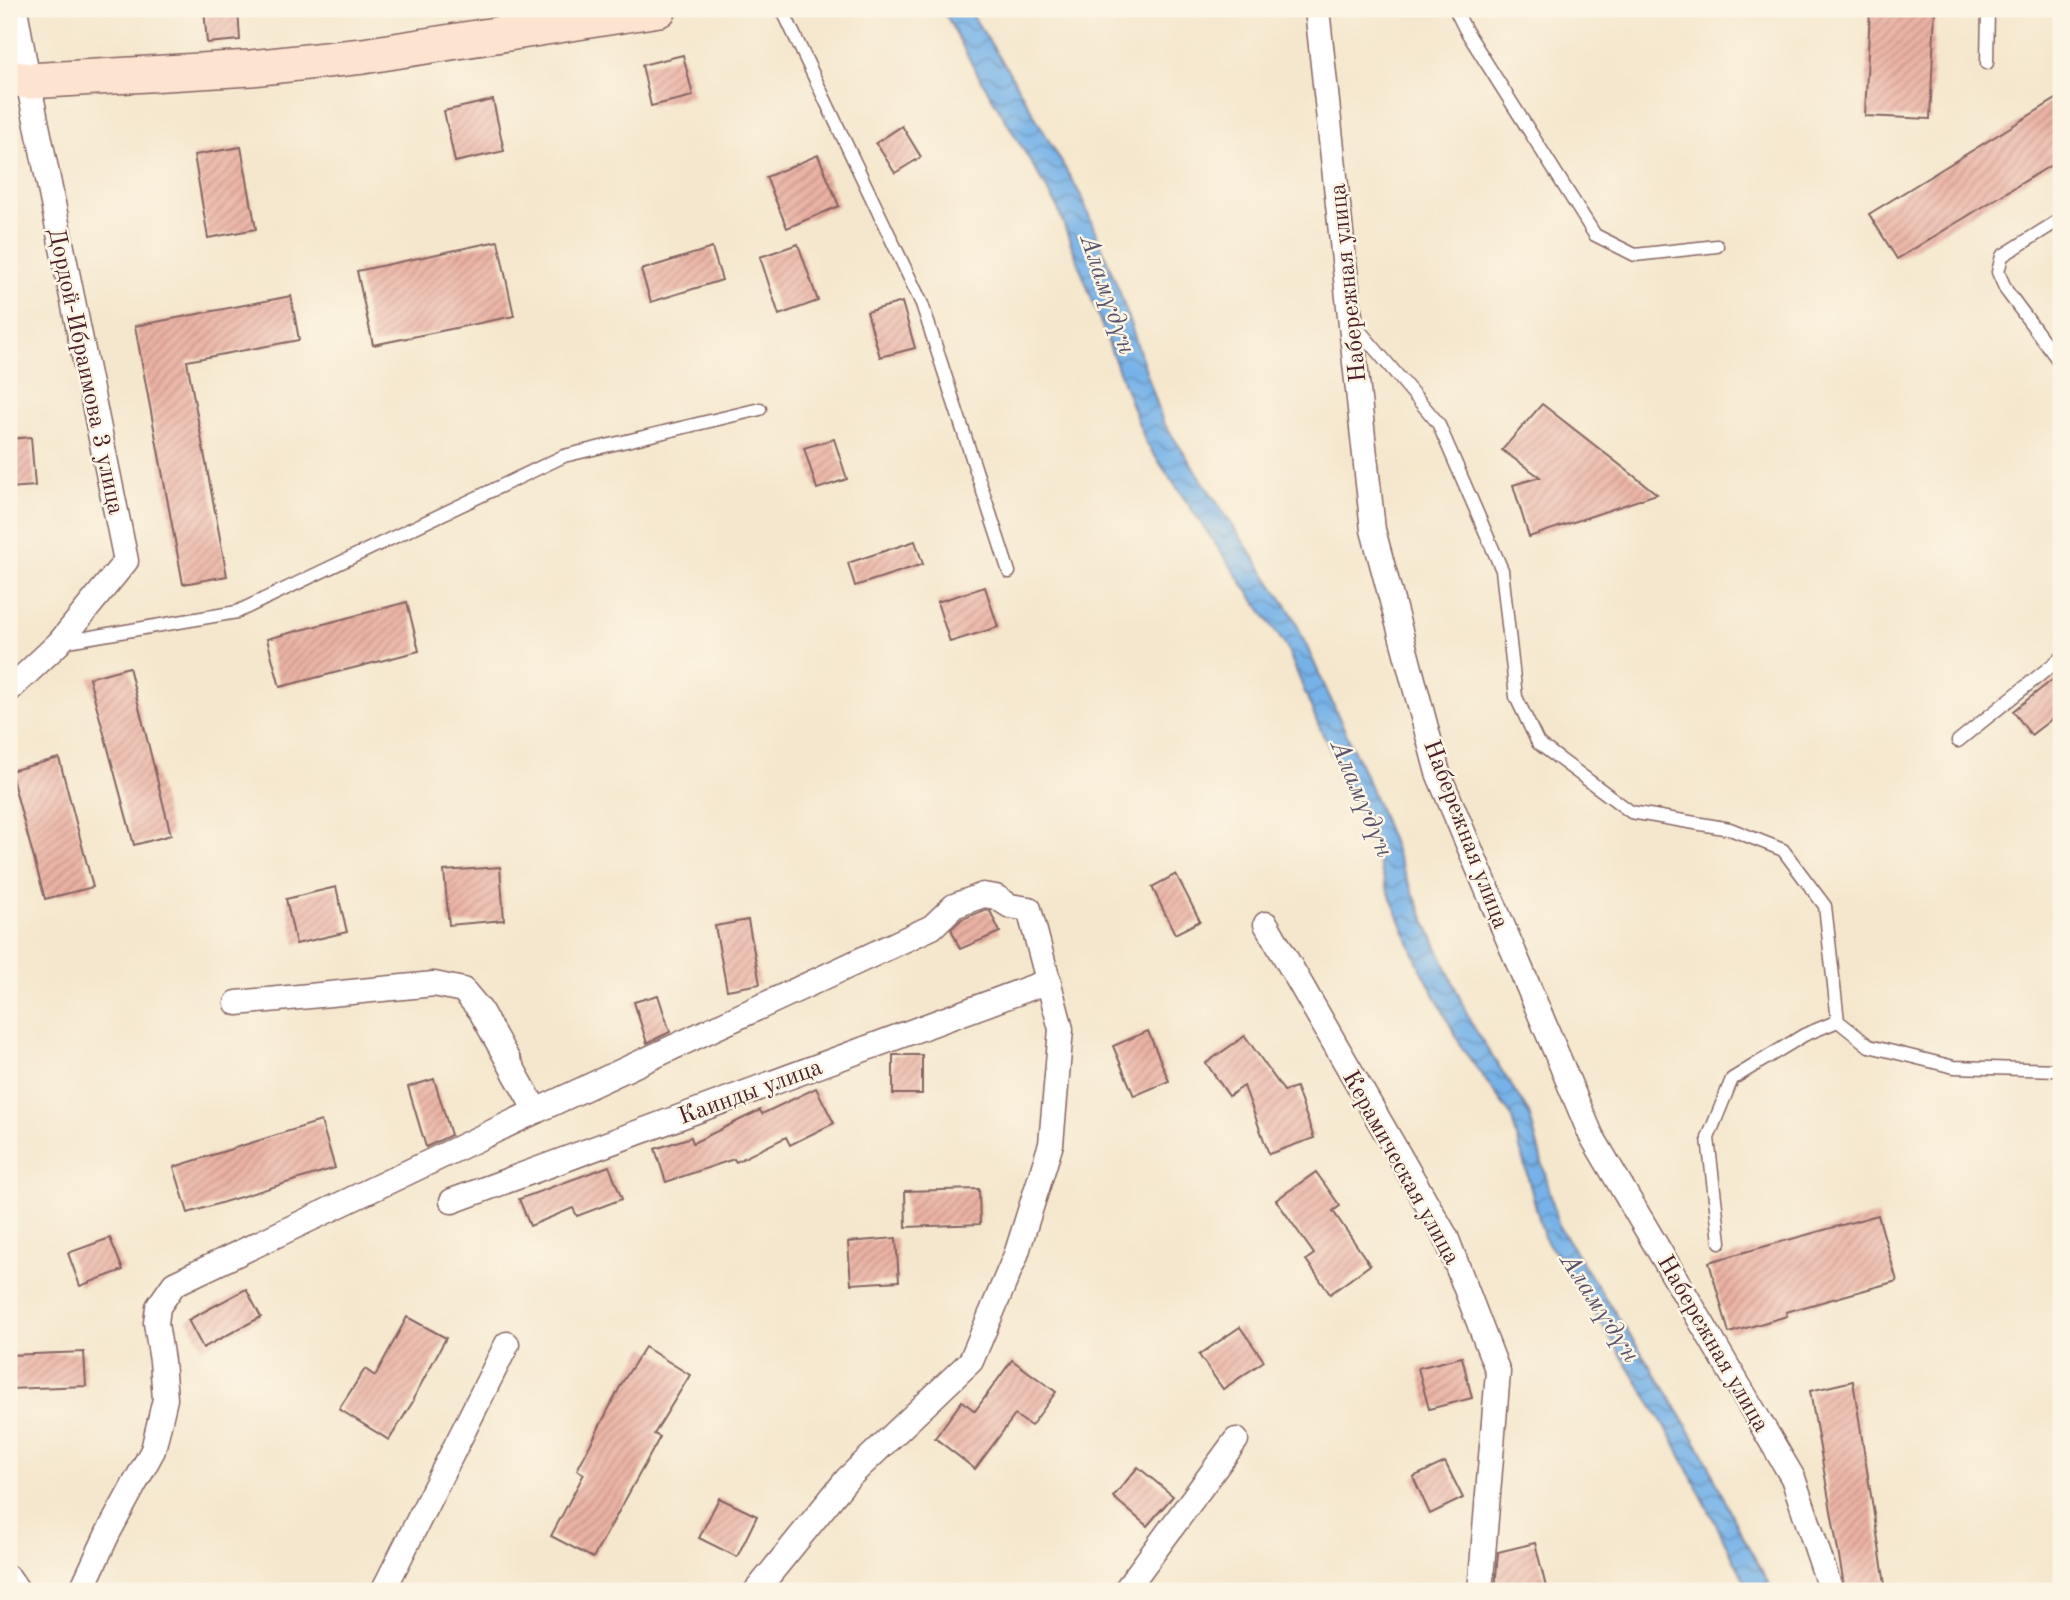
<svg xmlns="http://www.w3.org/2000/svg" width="2070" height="1600" font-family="'Old Standard TT',serif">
<defs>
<pattern id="water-waves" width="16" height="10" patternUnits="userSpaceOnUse" patternTransform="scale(1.75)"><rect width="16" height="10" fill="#76b2e8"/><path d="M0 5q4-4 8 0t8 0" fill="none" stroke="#6390bc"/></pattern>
<pattern id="building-hatch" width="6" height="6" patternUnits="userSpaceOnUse" patternTransform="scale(1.75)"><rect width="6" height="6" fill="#ebb2a4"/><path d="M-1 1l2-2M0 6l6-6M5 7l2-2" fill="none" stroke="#c09086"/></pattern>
</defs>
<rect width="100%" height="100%" fill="#fcf5e5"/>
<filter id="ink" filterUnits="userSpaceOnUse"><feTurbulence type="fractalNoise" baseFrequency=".0143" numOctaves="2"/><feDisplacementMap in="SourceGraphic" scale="14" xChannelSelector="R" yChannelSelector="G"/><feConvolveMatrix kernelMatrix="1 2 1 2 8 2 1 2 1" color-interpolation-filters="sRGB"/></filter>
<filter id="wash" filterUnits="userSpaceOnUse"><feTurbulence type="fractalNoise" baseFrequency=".00686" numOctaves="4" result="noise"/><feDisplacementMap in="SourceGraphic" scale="28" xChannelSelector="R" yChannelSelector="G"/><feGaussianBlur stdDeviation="1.57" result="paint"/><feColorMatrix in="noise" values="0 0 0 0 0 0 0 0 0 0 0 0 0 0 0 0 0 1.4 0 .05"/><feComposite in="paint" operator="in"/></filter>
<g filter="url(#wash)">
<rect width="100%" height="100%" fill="#f5e7cd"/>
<path fill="url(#water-waves)" stroke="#60688a" stroke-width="2" d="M937 9H968L1008 70 1081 196 1119 290 1163 422 1292 614 1370 786 1405 875 1471 1023 1529 1113 1559 1227 1667 1392 1705 1457 1737 1526 1773 1591H1750L1672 1438 1587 1300 1544 1237 1511 1115 1462 1048 1417 961 1386 886 1369 831 1318 724 1287 648 1146 443 1056 204 973 66 947 17Z"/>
<g id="blocks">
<g fill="url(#building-hatch)">
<path d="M204 9H238L240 40 207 43Z"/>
<path d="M1870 9H1935L1930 119 1865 116Z"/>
<path d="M683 55 693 96 651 106 642 65Z"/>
<path d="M2061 96V159L1897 259 1869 214Z"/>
<path d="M493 100 504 151 455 162 444 111Z"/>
<path d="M902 126 921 157 895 173 876 143Z"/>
<path d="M241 147 256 229 208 238 194 155Z"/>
<path d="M818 155 839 206 787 228 766 177Z"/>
<path d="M498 241 514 316 373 345 357 271Z"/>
<path d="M798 244 818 301 779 315 760 257Z"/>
<path d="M712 248 722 280 651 302 641 270Z"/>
<path d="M291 296 299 340 187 361 227 576 183 584 135 326Z"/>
<path d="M902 302 915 348 880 357 867 312Z"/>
<path d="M1542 404 1657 494 1529 537 1513 485 1540 477 1502 450Z"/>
<path d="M31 437 35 486 9 488V439Z"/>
<path d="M834 439 847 479 817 489 804 448Z"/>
<path d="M915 541 923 564 855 586 848 563Z"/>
<path d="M985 587 998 627 950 642 937 602Z"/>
<path d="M407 602 419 651 280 687 267 639Z"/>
<path d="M129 667 171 835 134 845 89 678Z"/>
<path d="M2061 673V712L2031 735 2013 711Z"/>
<path d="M59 758 93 887 45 899 10 771Z"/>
<path d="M500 867 504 920 449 925 444 871Z"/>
<path d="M1176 874 1200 921 1175 934 1152 887Z"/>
<path d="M336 887 347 932 296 944 286 899Z"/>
<path d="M985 910 990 911 1000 932 960 949 951 929 962 919Z"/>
<path d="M748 920 760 984 727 990 715 926Z"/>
<path d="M658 995 670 1032 647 1043 634 1002Z"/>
<path d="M1148 1031 1169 1081 1134 1096 1113 1046Z"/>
<path d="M1245 1036 1284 1091 1296 1087 1314 1138 1269 1154 1244 1086 1229 1096 1206 1063Z"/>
<rect x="893" y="1055" width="29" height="39"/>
<path d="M434 1079 451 1135 426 1147 408 1087Z"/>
<path d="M816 1088 834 1123 790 1145 786 1137 736 1162 734 1159 666 1182 655 1149 691 1137 693 1143 760 1110 762 1114Z"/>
<path d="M321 1121 335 1168 188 1213 174 1167Z"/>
<path d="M609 1166 622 1199 577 1216 573 1208 530 1226 519 1199Z"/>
<path d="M1316 1172 1340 1206 1333 1211 1370 1265 1330 1294 1306 1260 1314 1254 1276 1200Z"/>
<path d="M979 1189 980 1224 906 1227 905 1191Z"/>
<path d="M1878 1215 1897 1281 1786 1312 1787 1316 1729 1333 1709 1262Z"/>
<path d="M110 1238 123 1270 80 1286 68 1253Z"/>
<path d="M896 1238 899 1281 851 1284 848 1242Z"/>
<path d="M246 1289 261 1317 203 1348 188 1320Z"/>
<path d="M407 1317 446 1338 413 1399 414 1400 389 1440 339 1409 365 1369 375 1376Z"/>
<path d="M1240 1327 1264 1361 1223 1389 1199 1355Z"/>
<path d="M645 1347 690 1375 654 1434 660 1437 593 1558 551 1536 584 1474 577 1470 622 1383Z"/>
<path d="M84 1352 86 1386 9 1389V1355Z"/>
<path d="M1462 1357 1472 1398 1429 1409 1418 1368Z"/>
<path d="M1012 1360 1056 1392 1031 1426 1015 1415 975 1469 935 1438 962 1401 975 1411Z"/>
<path d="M1853 1381 1886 1591H1845L1810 1391Z"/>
<path d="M1445 1462 1463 1498 1430 1514 1413 1477Z"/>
<path d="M1138 1467 1173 1496 1147 1526 1113 1497Z"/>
<path d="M719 1498 757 1516 737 1557 699 1538Z"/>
<path d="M1535 1543 1547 1591H1495L1498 1552Z"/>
</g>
</g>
</g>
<g filter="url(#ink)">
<use href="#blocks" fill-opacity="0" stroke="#866564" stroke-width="2"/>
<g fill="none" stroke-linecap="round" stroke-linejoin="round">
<g stroke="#866564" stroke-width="15">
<g id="lane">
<path d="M782 9 922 304 1009 572"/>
<path d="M1455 9 1465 29 1595 235 1635 255 1717 246"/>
<path d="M1987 63 1988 9"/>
<path d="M2061 219 2002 256 1998 272 2006 290 2061 364"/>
<path d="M1353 323 1438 423 1502 570 1516 697 1538 743 1631 812 1730 829 1783 850 1825 906 1838 1021 1869 1046 1954 1067 2061 1070"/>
<path d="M62 642 237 612 564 456 760 409"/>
<path d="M1958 741 2061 658"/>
<path d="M1720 1242 1708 1138 1732 1079 1804 1035 1838 1021"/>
</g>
</g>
<g stroke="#866564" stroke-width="27">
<g id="street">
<path d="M1317 9 1373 530 1438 773 1591 1135 1793 1478 1831 1591"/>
<path d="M9 690 59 643 126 561 28 81 15 9"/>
<path d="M1266 924 1446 1237 1498 1372 1480 1591"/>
<path d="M237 1003 434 984 463 990 480 1010 536 1111 932 927 954 906 983 895 996 897 1010 906 1029 909 1061 1029 1051 1144 1016 1255 971 1361 847 1479 756 1591"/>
<path d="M452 1201 1049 981"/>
<path d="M9 1578 18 1591"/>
<path d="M81 1591 108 1533 153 1450 165 1399 162 1361 156 1323 158 1307 174 1284 536 1111"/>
<path d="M383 1591 507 1344"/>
<path d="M1125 1591 1236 1440"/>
</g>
</g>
<g stroke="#866564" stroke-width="38">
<path id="secondary" d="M9 78 28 81 251 68 363 56 659 9"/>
</g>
<use href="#lane" stroke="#fff" stroke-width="12"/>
<use href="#street" stroke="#fff" stroke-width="24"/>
<use href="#secondary" stroke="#fde4d1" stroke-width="35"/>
</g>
</g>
<g text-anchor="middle" stroke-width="5" stroke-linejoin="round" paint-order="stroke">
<g font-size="24" fill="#4a1f2b" stroke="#fcf5e5">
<text transform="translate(1347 283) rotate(-96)" y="8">Набережная улица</text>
<text transform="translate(87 371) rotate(78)" y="8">Дордой-Ибраимова 3 улица</text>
<text transform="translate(1467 834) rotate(69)" y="8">Набережная улица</text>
<text transform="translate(750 1091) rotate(-20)" y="8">Каинды улица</text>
<text transform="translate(1402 1167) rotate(61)" y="8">Керамическая улица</text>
<text transform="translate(1714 1343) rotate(60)" y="8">Набережная улица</text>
</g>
<g font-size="26" font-style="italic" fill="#59526d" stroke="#fcf5e5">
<text transform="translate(1109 294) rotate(71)" y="9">Аламүдүн</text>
<text transform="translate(1363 798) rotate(67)" y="9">Аламүдүн</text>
<text transform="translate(1601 1307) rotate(57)" y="9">Аламүдүн</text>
</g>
</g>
<rect width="2070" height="1600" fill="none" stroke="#fcf5e5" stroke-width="35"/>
</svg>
